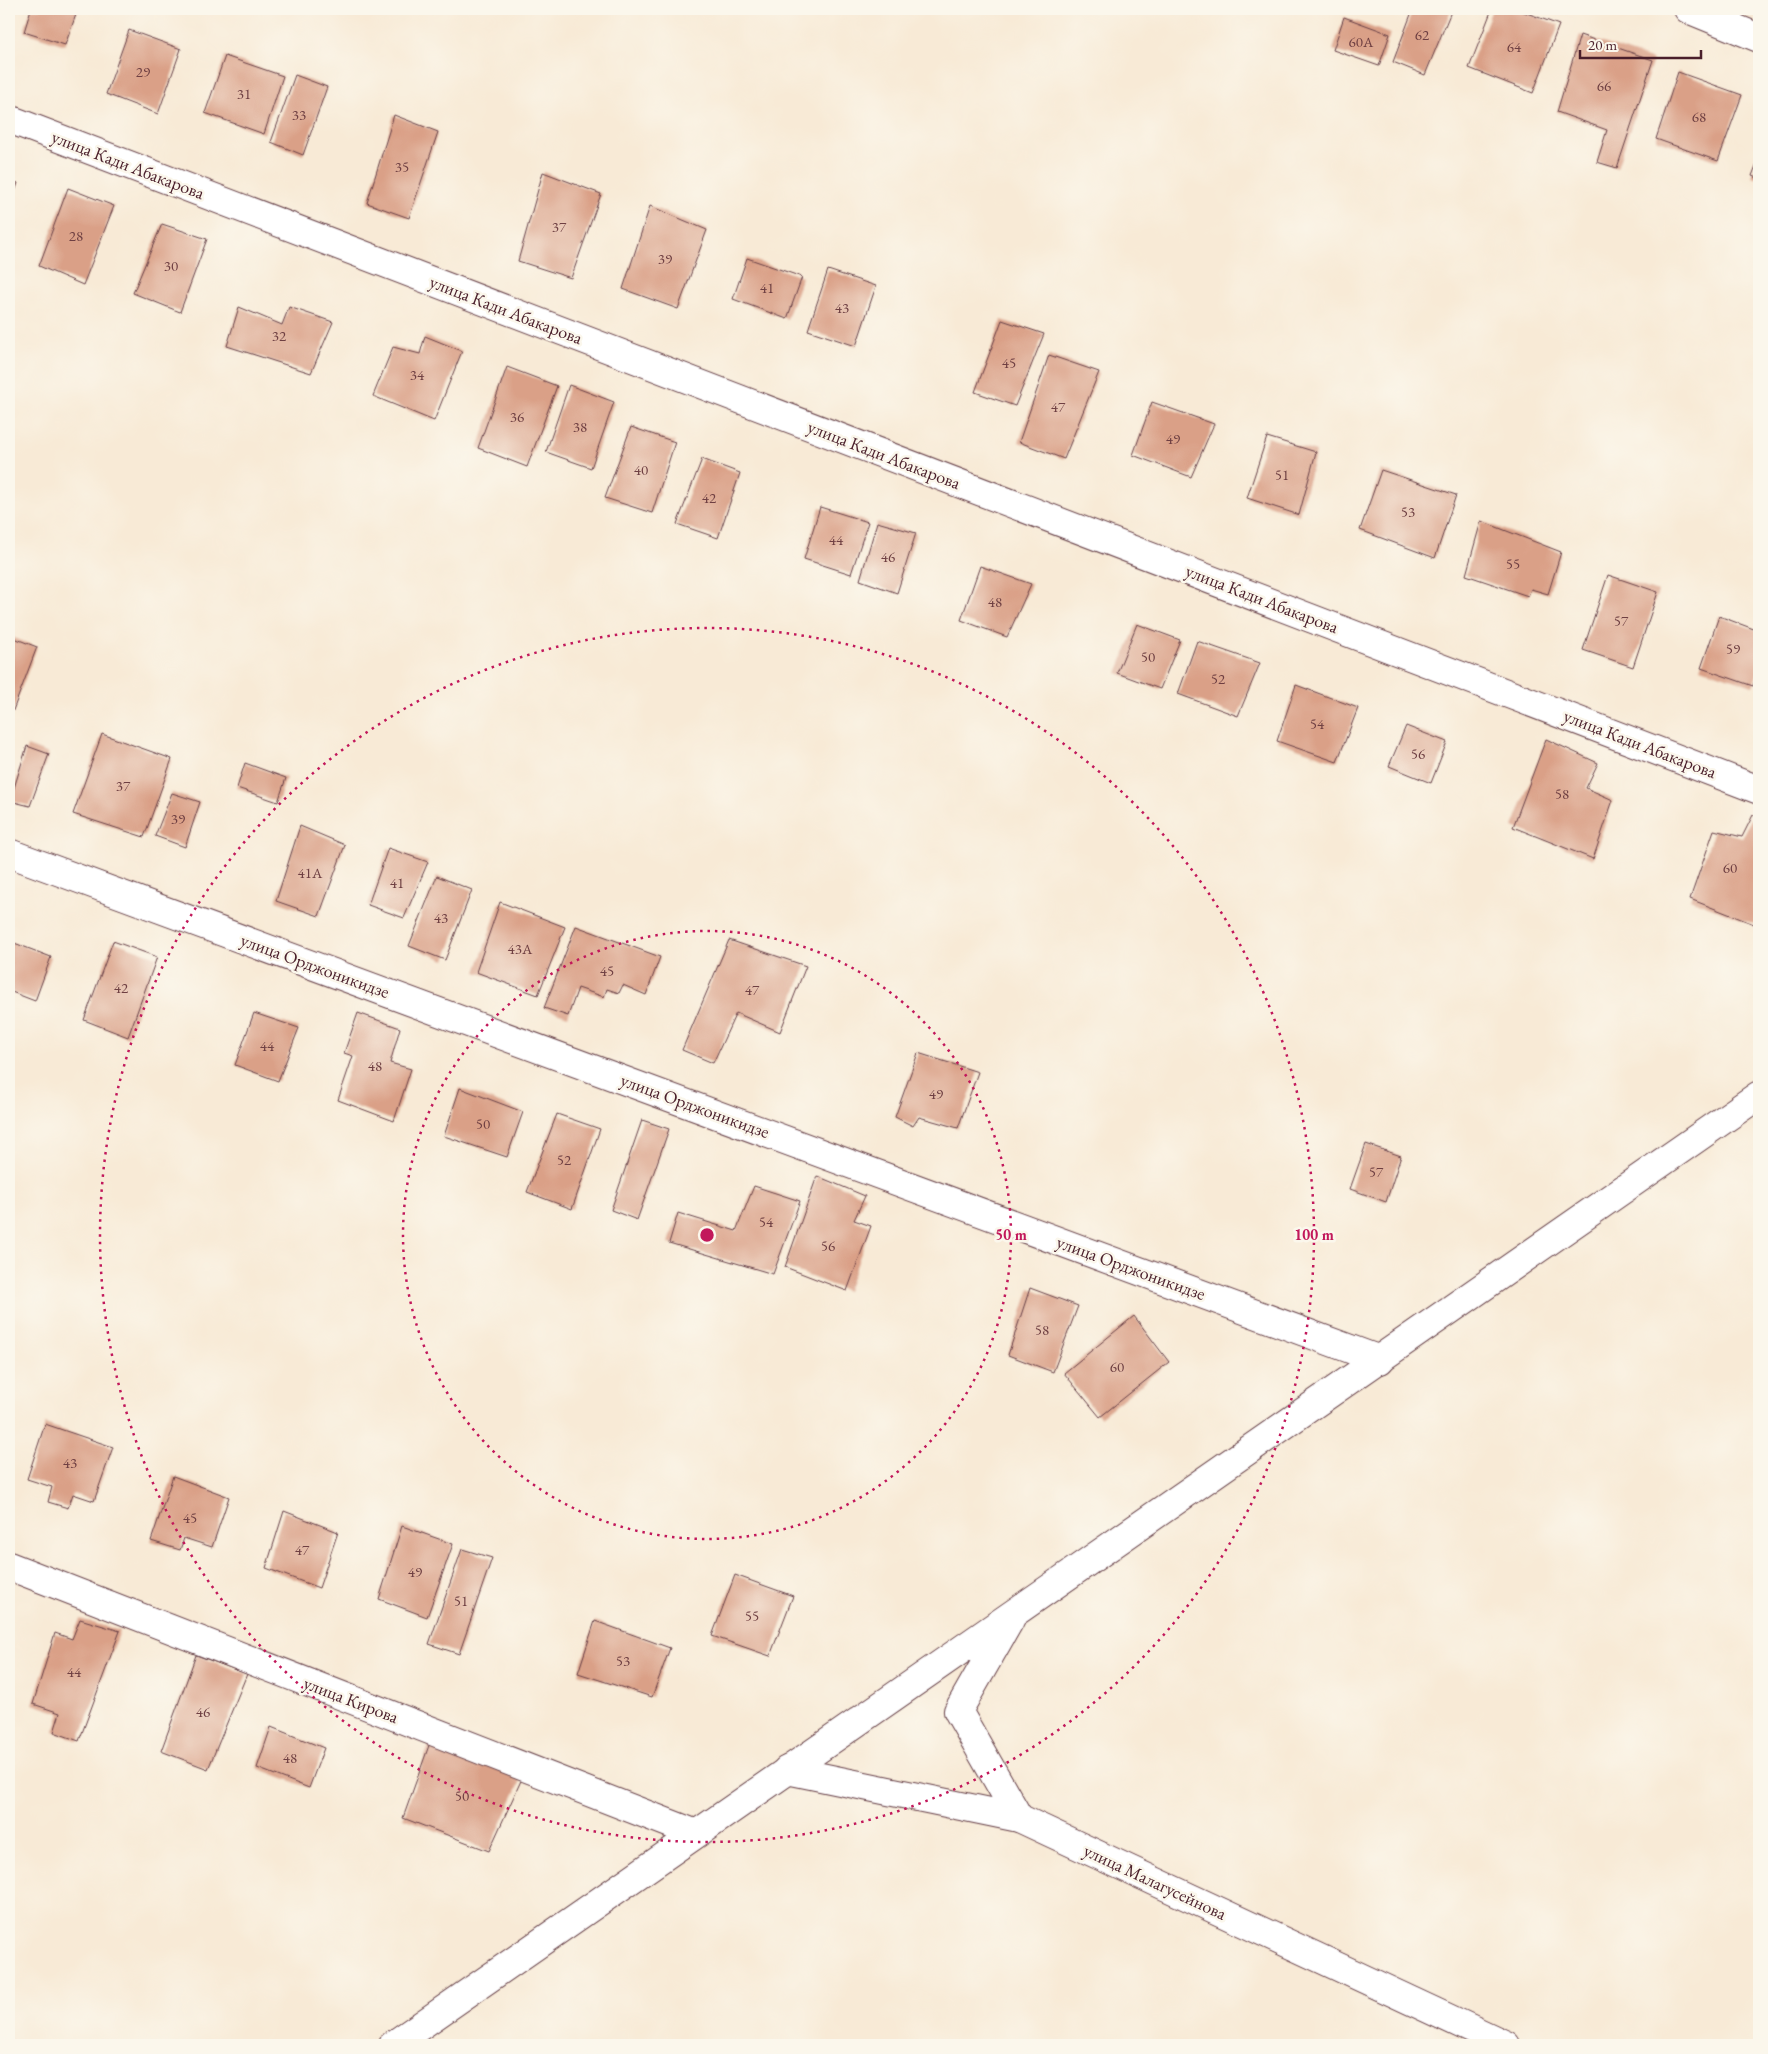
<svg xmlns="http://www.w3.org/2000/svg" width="1768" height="2054" font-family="'EB Garamond',serif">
<rect width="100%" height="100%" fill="#fbf7ec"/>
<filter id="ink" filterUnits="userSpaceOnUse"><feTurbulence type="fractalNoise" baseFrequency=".02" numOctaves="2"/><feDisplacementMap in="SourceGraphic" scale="10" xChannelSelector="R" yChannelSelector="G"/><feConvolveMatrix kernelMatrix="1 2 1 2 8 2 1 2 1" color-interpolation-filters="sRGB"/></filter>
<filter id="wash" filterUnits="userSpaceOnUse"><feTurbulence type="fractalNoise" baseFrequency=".0096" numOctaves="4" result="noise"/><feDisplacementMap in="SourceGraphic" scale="20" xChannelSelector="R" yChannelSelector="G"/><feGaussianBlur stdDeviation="1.12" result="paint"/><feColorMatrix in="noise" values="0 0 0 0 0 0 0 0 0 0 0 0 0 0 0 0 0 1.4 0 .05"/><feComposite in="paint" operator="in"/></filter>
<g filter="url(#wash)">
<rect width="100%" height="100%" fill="#f8ead6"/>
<g id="blocks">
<g fill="#daa087">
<path d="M31 9H78L65 45 24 32Z"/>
<path d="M1413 9H1452L1425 75 1393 62Z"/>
<path d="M1492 9H1516L1559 25 1533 93 1469 68Z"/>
<path d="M1344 17 1390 34 1379 66 1333 50Z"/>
<path d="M129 30 181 49 158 114 106 94Z"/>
<path d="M1580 35 1653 60 1617 168 1597 162 1607 130 1557 112Z"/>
<path d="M225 56 283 76 264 134 205 113Z"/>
<path d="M1678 72 1742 95 1718 161 1656 139Z"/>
<path d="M295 75 327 87 303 155 271 142Z"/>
<path d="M394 115 438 132 409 218 367 203Z"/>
<path d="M1759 158V179L1752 176Z"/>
<path d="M543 172 601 194 571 278 518 261Z"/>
<path d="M9 180 18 183 9 208Z"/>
<path d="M68 188 114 206 83 285 39 266Z"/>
<path d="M650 206 707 230 678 309 623 289Z"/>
<path d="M162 224 207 239 180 312 133 293Z"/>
<path d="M747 258 802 277 787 319 733 299Z"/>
<path d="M828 270 876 286 856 346 808 330Z"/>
<path d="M239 307 282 325 289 307 333 322 311 373 227 346Z"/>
<path d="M1002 320 1044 334 1015 406 975 392Z"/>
<path d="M425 336 462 351 434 421 373 396 393 347 420 354Z"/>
<path d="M1049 355 1099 372 1064 459 1019 442Z"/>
<path d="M507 367 557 386 527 467 478 448Z"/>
<path d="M569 385 614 402 591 468 546 452Z"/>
<path d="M1152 402 1214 424 1191 477 1133 455Z"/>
<path d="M631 427 675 442 652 513 605 498Z"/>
<path d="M1267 437 1316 452 1299 515 1247 498Z"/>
<path d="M702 459 740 473 718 538 677 524Z"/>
<path d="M1381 470 1456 495 1435 558 1360 530Z"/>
<path d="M820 507 868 522 851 574 804 559Z"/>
<path d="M1481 521 1561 552 1548 594 1531 589 1528 596 1466 575Z"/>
<path d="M877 522 916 533 897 593 860 580Z"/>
<path d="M980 566 1031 584 1007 637 961 620Z"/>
<path d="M1608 575 1658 592 1633 667 1583 650Z"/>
<path d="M1719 616 1759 631V670L1753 686 1701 668Z"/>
<path d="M1137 624 1180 640 1160 689 1117 673Z"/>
<path d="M9 636 37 647 9 721Z"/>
<path d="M1197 641 1260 663 1238 716 1178 694Z"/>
<path d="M1296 685 1358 708 1337 762 1277 741Z"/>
<path d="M1406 726 1447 742 1431 783 1389 766Z"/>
<path d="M102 734 172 759 144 837 73 814Z"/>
<path d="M1546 739 1598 763 1586 788 1613 800 1593 859 1513 827Z"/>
<path d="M27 746 49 754 30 806 10 801Z"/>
<path d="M245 763 286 778 278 802 237 788Z"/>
<path d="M172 793 200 802 185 847 155 836Z"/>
<path d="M1753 815 1759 818V926L1690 899 1714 830 1742 837Z"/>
<path d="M300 826 345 845 319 916 276 901Z"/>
<path d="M388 848 428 862 404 918 368 905Z"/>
<path d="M437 876 472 890 445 960 409 946Z"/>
<path d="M500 902 565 927 538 995 476 972Z"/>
<path d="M576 926 660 957 646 995 623 985 619 993 607 989 604 997 578 988 568 1016 544 1008Z"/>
<path d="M729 940 806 966 780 1032 736 1013 713 1063 682 1050Z"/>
<path d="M9 941 51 957 35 1001 9 991Z"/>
<path d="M113 941 157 957 128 1037 84 1020Z"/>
<path d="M254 1013 299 1028 278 1081 235 1065Z"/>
<path d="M358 1013 400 1028 390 1063 411 1069 394 1121 338 1100 353 1056 344 1053Z"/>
<path d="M918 1053 978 1072 958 1128 919 1117 913 1126 895 1117Z"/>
<path d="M460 1088 523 1112 507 1157 444 1136Z"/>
<path d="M557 1114 600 1129 572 1209 527 1192Z"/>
<path d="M642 1120 669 1129 637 1220 611 1210Z"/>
<path d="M1366 1144 1401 1156 1386 1202 1350 1189Z"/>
<path d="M817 1176 865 1196 854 1220 871 1226 847 1291 785 1267Z"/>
<path d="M754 1186 800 1201 773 1274 669 1243 678 1213 736 1231Z"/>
<path d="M1030 1288 1078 1306 1053 1372 1008 1355Z"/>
<path d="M1134 1316 1169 1362 1100 1417 1064 1373Z"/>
<path d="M45 1424 113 1447 94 1501 73 1494 68 1508 48 1502 52 1487 27 1479Z"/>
<path d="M173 1476 229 1497 212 1547 184 1538 180 1550 151 1541Z"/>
<path d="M284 1511 338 1532 319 1588 266 1568Z"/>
<path d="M402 1526 453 1544 427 1617 379 1599Z"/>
<path d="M462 1549 492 1558 459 1654 429 1644Z"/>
<path d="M735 1575 793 1596 770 1656 712 1636Z"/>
<path d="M80 1619 120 1631 79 1741 54 1732 60 1713 33 1704 55 1633 72 1639Z"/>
<path d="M595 1621 670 1648 652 1697 578 1673Z"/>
<path d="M196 1655 247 1674 208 1769 161 1751Z"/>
<path d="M271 1727 324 1748 309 1788 257 1768Z"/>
<path d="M432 1737 524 1774 489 1851 403 1818Z"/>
</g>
</g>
</g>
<g filter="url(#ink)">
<use href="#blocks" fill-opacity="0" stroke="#643d45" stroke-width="1"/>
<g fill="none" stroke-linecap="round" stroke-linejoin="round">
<g stroke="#643d45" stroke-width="30">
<g id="minor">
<path d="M1688 9 1759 38"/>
<path d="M9 119 1759 790"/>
<path d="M9 853 1380 1360"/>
<path d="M9 1566 694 1833"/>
<path d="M1010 1620 958 1711 1019 1818"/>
<path d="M787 1770 1019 1818 1506 2045"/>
<path d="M393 2045C846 1726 1304 1413 1759 1095"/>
</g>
</g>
<use href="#minor" stroke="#fff" stroke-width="28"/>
</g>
</g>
<g fill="none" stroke="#c2185b" stroke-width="2.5" stroke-dasharray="2.5 5">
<circle cx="707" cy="1235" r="304"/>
<circle cx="707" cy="1235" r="607"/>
</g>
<g text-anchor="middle" stroke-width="5" stroke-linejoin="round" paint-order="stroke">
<g font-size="15" fill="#6e3f42">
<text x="1422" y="40">62</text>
<text x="1361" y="47">60А</text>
<text x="1514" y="52">64</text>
<text x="143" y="77">29</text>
<text x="1604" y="91">66</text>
<text x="244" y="99">31</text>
<text x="299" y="120">33</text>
<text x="1699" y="122">68</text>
<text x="402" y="172">35</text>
<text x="559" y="232">37</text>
<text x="76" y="241">28</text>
<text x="665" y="264">39</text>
<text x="171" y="271">30</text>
<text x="767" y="293">41</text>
<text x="842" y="313">43</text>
<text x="279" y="341">32</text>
<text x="1009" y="368">45</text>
<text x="417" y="380">34</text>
<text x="1058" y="412">47</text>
<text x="517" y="422">36</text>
<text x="580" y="432">38</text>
<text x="1173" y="444">49</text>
<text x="641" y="475">40</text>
<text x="1282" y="480">51</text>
<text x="709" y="503">42</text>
<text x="1408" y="517">53</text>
<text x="836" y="545">44</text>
<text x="888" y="562">46</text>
<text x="1513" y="569">55</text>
<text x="995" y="607">48</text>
<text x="1621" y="626">57</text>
<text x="1733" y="654">59</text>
<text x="1148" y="662">50</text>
<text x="1218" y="684">52</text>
<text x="1317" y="729">54</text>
<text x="1418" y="759">56</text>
<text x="123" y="791">37</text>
<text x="1562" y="799">58</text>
<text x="178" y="824">39</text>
<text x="1730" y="873">60</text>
<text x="310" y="878">41А</text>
<text x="397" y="888">41</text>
<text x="441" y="923">43</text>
<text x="520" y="954">43А</text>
<text x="607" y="976">45</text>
<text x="121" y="993">42</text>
<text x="752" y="995">47</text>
<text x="267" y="1051">44</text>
<text x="375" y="1071">48</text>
<text x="936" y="1099">49</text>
<text x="483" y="1129">50</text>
<text x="564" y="1165">52</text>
<text x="1376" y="1177">57</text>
<text x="766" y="1227">54</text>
<text x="828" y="1251">56</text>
<text x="1042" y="1335">58</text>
<text x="1117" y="1372">60</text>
<text x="70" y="1468">43</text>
<text x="190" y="1523">45</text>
<text x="302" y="1555">47</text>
<text x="415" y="1577">49</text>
<text x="461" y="1606">51</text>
<text x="752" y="1621">55</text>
<text x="623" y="1666">53</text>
<text x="74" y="1677">44</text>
<text x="203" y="1717">46</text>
<text x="290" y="1763">48</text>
<text x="462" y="1801">50</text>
</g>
<g font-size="18" fill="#4a1f2b" stroke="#fbf7ec">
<text transform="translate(128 165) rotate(21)" y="6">улица Кади Абакарова</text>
<text transform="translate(506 310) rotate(21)" y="6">улица Кади Абакарова</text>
<text transform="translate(884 455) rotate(21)" y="6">улица Кади Абакарова</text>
<text transform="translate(1262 599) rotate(21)" y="6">улица Кади Абакарова</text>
<text transform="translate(1640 744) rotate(21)" y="6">улица Кади Абакарова</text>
<text transform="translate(315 966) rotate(20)" y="6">улица Орджоникидзе</text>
<text transform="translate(695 1106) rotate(20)" y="6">улица Орджоникидзе</text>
<text transform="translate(1131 1268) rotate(20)" y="6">улица Орджоникидзе</text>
<text transform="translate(351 1700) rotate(21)" y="6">улица Кирова</text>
<text transform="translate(1155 1882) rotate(25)" y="6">улица Малагусейнова</text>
</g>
</g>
<circle cx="707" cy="1235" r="8" fill="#c2185b" stroke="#fbf7ec" stroke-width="2.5"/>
<g font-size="15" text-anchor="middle" font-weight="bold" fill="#c2185b" stroke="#fbf7ec" stroke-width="5" stroke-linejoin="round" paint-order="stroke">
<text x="1011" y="1240">50 m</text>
<text x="1314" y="1240">100 m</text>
</g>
<rect width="1768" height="2054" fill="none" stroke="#fbf7ec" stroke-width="30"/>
<path d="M1580 50v8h121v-8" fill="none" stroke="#4a1f2b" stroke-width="2.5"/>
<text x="1588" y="50" font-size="15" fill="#4a1f2b" stroke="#fbf7ec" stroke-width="4" paint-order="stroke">20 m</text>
</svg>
